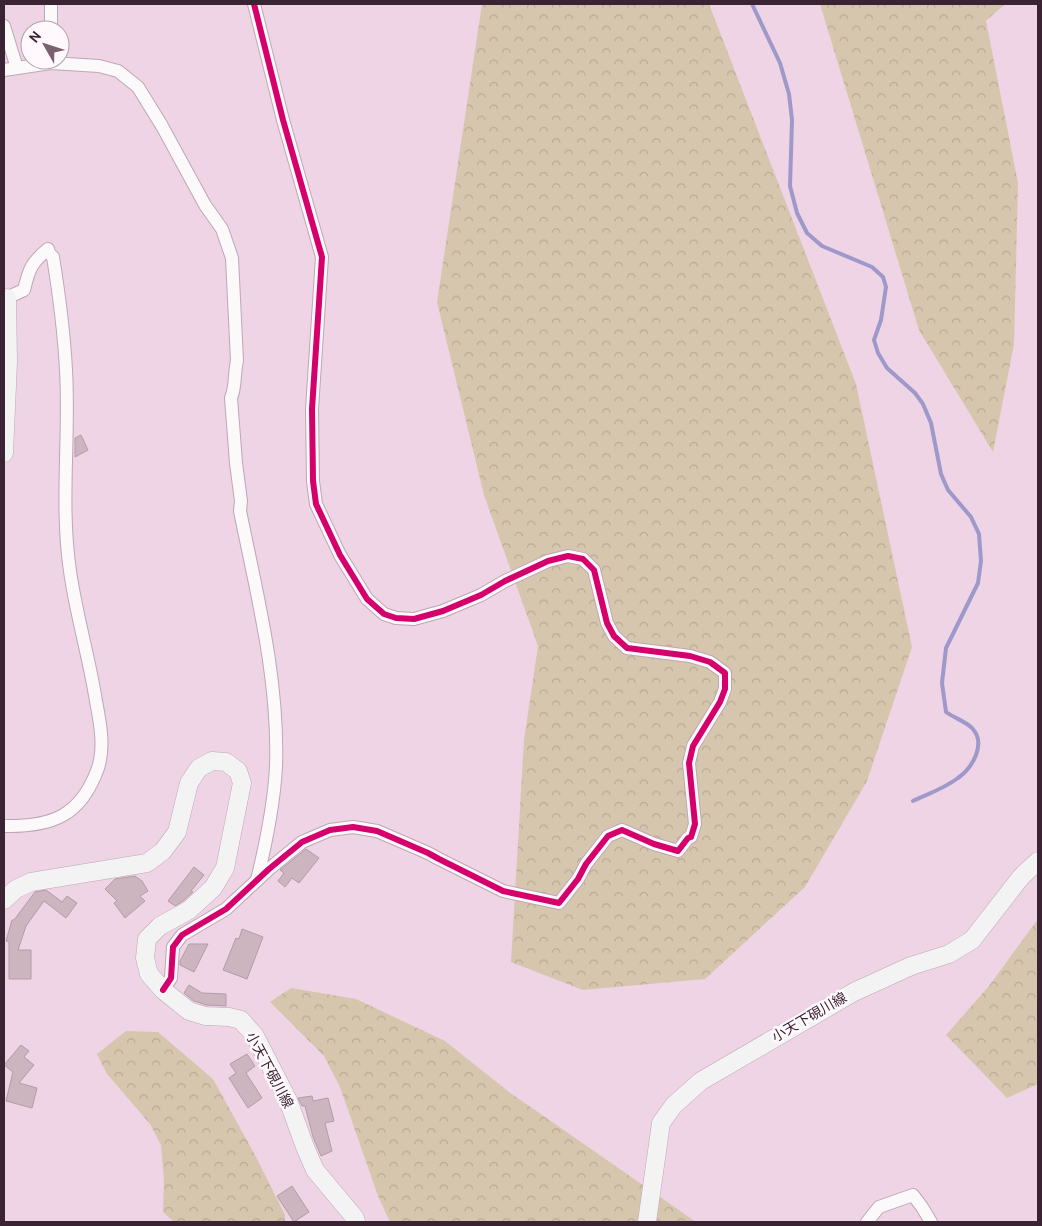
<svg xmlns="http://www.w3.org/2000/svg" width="1042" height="1226" font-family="Cabin,'Noto Sans JP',sans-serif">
<defs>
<pattern id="forest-crowns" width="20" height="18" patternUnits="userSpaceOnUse" patternTransform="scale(1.25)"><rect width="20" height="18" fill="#d7c6ae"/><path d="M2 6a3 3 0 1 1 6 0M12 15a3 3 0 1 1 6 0" fill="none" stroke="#b9aa96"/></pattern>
</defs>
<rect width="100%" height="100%" fill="#eed4e4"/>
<g fill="url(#forest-crowns)">
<path d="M482 4H709L856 384 912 647 867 781 805 887 705 979 583 990 511 962 524 740 538 646 484 495 437 302Z"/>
<path d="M820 4H1005L986 21 1018 183 1014 344 993 452 919 330Z"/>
<path d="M1038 919V1084L1007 1098 946 1035 989 986Z"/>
<path d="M291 988 356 999 445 1041 509 1092 696 1222H390L378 1196 340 1087 324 1056 270 1002Z"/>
<path d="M126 1031 158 1032 213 1079 255 1155 285 1215V1222H174L163 1212 164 1181 161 1145 150 1124 107 1074 97 1054Z"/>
</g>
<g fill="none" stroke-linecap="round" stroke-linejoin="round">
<path stroke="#9e99ca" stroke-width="4" d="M752 4 780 63 789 94 792 120 790 186 797 213 807 233 822 246 872 267 883 277 886 287 881 320 874 340 878 353 887 368 915 393 923 404 931 423 941 474 948 490 971 517 979 534 981 561 978 583 946 648 942 683 946 712C954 718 965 721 972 728 987 744 972 768 958 778 945 788 928 794 913 801"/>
</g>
<g fill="#cdb5c0" stroke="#b39ca7">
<path d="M81 435 88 450 75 457V438Z"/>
<path d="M306 849 319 858 299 883 292 878 285 887 278 881 284 873 280 870Z"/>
<path d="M194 867 204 875 191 891 193 892 183 901 175 906 168 901Z"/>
<path d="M135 876 142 881 148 891 140 896 145 901 125 918 114 903 117 901 105 889 115 879Z"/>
<path d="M46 890 62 902 67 896 77 903 66 918 44 901 26 926 18 950H31V979H9V942L6 941 12 920H14L35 892Z"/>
<path d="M242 929 263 937 247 979 223 970 236 938 239 939Z"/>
<path d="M189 944H208L194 972 180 965V961Z"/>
<path d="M189 985 202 993 226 994V1006L206 1005 194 1001 184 993Z"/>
<path d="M21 1045 29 1051 24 1057 34 1065 19 1083 37 1088 32 1108 6 1101 13 1072 4 1065Z"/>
<path d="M247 1054 255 1066 246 1073 262 1098 248 1108 229 1078 236 1073 230 1064Z"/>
<path d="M312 1096 313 1101 328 1098 334 1121 325 1123 332 1151 321 1156 313 1137 305 1106H302L298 1098Z"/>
<path d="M292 1186 309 1212 294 1222 277 1196Z"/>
</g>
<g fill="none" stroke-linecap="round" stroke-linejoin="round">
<g stroke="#bda7b5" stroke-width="14">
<g id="street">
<path d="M51 4V30"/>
<path d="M4 26 17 68"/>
<path d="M4 70 51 63 99 66 118 71 138 87 162 126 205 205 222 229 232 258 237 361C234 372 236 387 231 398L236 463 241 501 240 511C257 595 279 680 276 767 274 805 266 843 257 880"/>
<path d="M4 299 24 290C29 269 31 263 48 249L49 253 53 257C59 294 64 332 66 370 70 436 60 504 70 571 76 614 89 657 96 701 100 722 105 747 98 768 81 816 52 827 4 826"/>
<path d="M163 990 171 978 173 947 182 935 226 909 269 869 302 842 330 830 353 827 377 831 428 853 439 859 503 891 559 903 578 879 586 864 608 836 622 830 654 844 678 851 688 838 691 837 695 824 689 763 693 746 720 702 725 689V673L710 662 690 656 627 648 614 636 607 623 594 570 583 559 568 556 548 561 505 581 481 595 443 611 414 619 396 618 384 614 367 599 340 555 316 504 313 481 312 409 322 257 283 120 254 4"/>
<path d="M867 1222 879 1207 913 1195 922 1207 931 1222"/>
</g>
</g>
<g stroke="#bda7b5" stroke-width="19">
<g id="secondary">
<path d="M4 453 8 362 7 298"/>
<path d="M4 900 16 889 31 882 147 863 163 851 177 832 189 783 199 768 212 761 226 762 238 771 242 783 225 868 213 888 189 910 160 926 147 939 145 958 149 974 163 990 189 1011 205 1016 229 1017 241 1020 255 1036 288 1100 305 1147 315 1170 355 1218 356 1222"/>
<path d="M647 1222 661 1123 674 1105 701 1081 854 992 911 966 949 954 972 940 1021 877 1038 861"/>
</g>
</g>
<use href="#street" stroke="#fcf9fb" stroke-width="12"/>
<use href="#secondary" stroke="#f4f3f4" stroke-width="18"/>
<g stroke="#fff9fd" stroke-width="9">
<path id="cycleway" d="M163 990 171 978 173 947 182 935 226 909 269 869 302 842 330 830 353 827 377 831 428 853 439 859 503 891 559 903 578 879 586 864 608 836 622 830 654 844 678 851 688 838 691 837 695 824 689 763 693 746 720 702 725 689V673L710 662 690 656 627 648 614 636 607 623 594 570 583 559 568 556 548 561 505 581 481 595 443 611 414 619 396 618 384 614 367 599 340 555 316 504 313 481 312 409 322 257 283 120 254 4"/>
</g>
<use href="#cycleway" stroke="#d6006c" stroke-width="6"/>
</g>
<g text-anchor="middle" stroke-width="5" stroke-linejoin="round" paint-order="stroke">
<g font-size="14" fill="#3a2332" stroke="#fff9fd">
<text transform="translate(809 1017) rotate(-30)" y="5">小天下硯川線</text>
<text transform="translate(270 1070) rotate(62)" y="5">小天下硯川線</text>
</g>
</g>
<rect width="1042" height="1226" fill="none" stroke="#3a2332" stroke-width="10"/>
<g transform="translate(45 45) rotate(309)"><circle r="24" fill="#fff9fd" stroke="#b0a3ac"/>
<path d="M0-4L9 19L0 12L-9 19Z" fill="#796170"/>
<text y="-8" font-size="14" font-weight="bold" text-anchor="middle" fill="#3a2332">N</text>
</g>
</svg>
